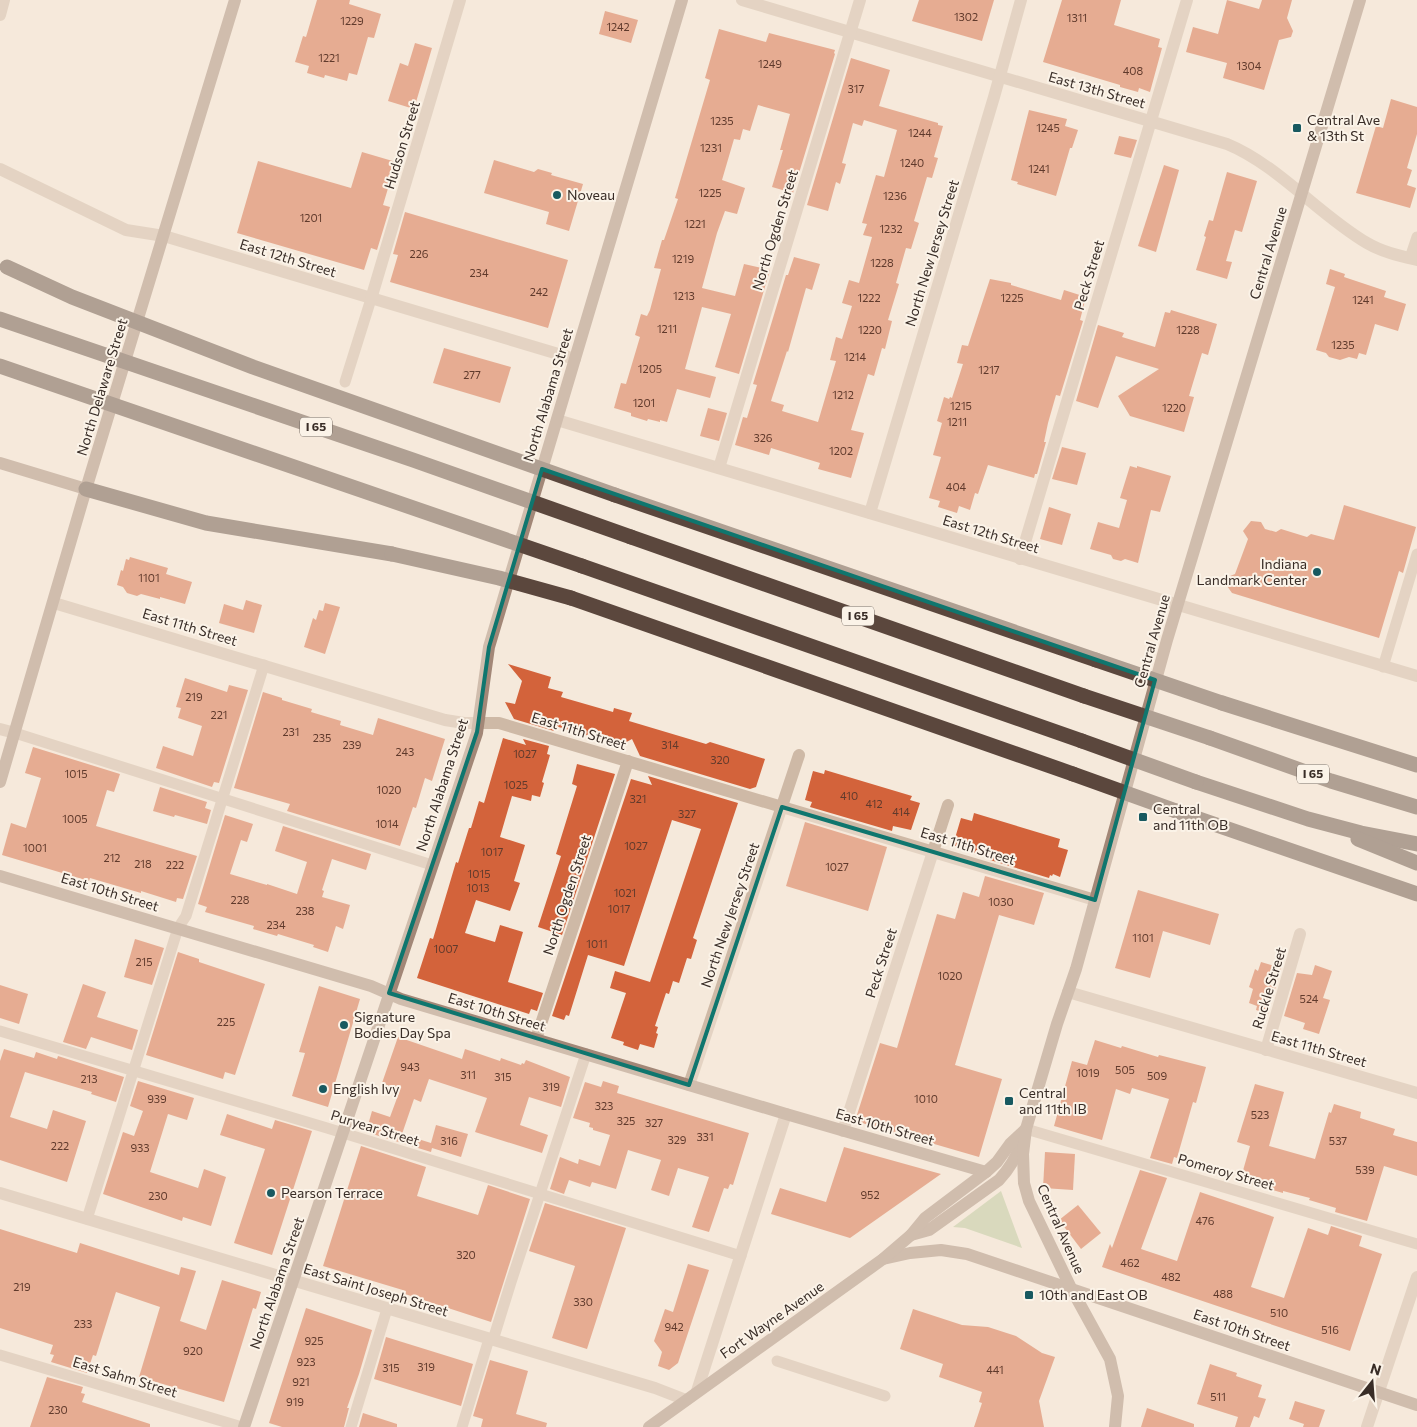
<svg xmlns="http://www.w3.org/2000/svg" width="1417" height="1427" font-family="Commissioner,sans-serif">
<rect width="100%" height="100%" fill="#f5e9db"/>
<path fill="#b6c599" d="M1001 1191 1022 1248 965 1228 953 1227Z"/>
<g fill="#d3633b">
<path d="M317 0H350L349 4 381 14 374 38 368 37 357 75 349 73 347 81 325 75 324 78 307 73 309 66 295 62 303 36 306 37Z"/>
<path d="M919 0H994L982 41 912 21Z"/>
<path d="M1062 0H1121L1114 25 1160 39 1158 47 1162 48 1150 92 1139 88 1138 92 1120 87V85L1043 62Z"/>
<path d="M1227 0 1259 9 1262 0H1292L1287 18 1293 31 1291 37 1279 40 1264 90 1223 78 1227 63 1186 52 1193 27 1218 34Z"/>
<path d="M605 11 638 20 631 43 599 34Z"/>
<path d="M719 29 766 42 769 33 835 50 834 53 835 54 793 193 772 187 783 150H780L790 114 758 105 750 131 743 129 740 140 734 139 722 180 745 188 737 214 725 211 717 233 702 288 735 296 744 264 770 270 739 374 715 367 731 314 702 307 685 369 716 377 710 398 677 389 667 422 660 420V422L648 419 647 421 631 416V413L614 408 621 383 626 384 640 337 635 335 641 314 647 316 650 310 661 269 654 268 662 240H664L678 199 675 198 710 80 705 78Z"/>
<path d="M415 43 432 48 414 109 388 101 400 63 408 66Z"/>
<path d="M851 58 890 70 879 106 938 123V125L943 126 934 157 938 158 932 178 927 177 914 221 919 223 911 249 906 248 896 283 899 284 888 320 892 321 885 349 882 348 874 376 868 374 851 430 864 433 851 478 818 469 820 463 771 448 769 455 735 445 743 417 747 418 757 385 753 384 786 275H788L794 257 820 264 812 290 806 288 788 352 787 351 771 401 784 405 782 411 818 422 836 361 830 360 836 337 842 339 852 306 842 303 849 280 859 283 872 237 863 235 867 224 862 223 876 175 884 177 897 130 864 120 862 126 853 123 842 163 846 164 840 184 836 182 828 211 807 205Z"/>
<path d="M1391 99 1417 107V134L1407 168 1412 170 1407 185 1416 188 1410 208 1356 193 1376 126 1383 128Z"/>
<path d="M1029 110 1067 119 1065 126 1078 130 1072 148H1070L1056 196 1017 184 1018 182 1011 180Z"/>
<path d="M1119 136 1137 140 1131 158 1114 154Z"/>
<path d="M362 152 396 162 383 205 390 207 377 250 371 248 364 270 237 233 258 161 351 188Z"/>
<path d="M494 160 534 172 538 169 552 173 551 175 583 184 569 231 546 224 549 212 484 193Z"/>
<path d="M1164 165 1179 170 1156 252 1138 246Z"/>
<path d="M1227 172 1257 181 1242 232 1235 230 1226 261 1232 262 1227 279 1196 270 1206 237 1204 236 1209 220 1213 221Z"/>
<path d="M405 212 568 260 548 328 390 282 398 255 393 254Z"/>
<path d="M1330 269 1345 274 1344 277 1386 291 1384 297 1406 304 1398 331 1375 324 1366 355 1359 353 1357 359 1349 357 1340 360 1329 357 1326 353 1316 350 1335 287 1326 284Z"/>
<path d="M990 279 1011 283V285L1061 300 1064 290 1086 297 1080 320 1083 321 1060 396 1056 395 1048 423 1044 442H1046L1037 474H1035L1034 478 988 465 978 494 975 493 970 510 959 506 957 513 938 507 940 501 929 498 941 457 933 455 942 423 937 421 944 397 949 399 950 397 952 398 963 364 957 363 962 345 968 346Z"/>
<path d="M1171 310 1217 324 1208 355 1202 353 1189 396 1194 397 1184 432 1130 416 1118 396 1159 369 1116 356 1098 408 1076 401 1098 325 1124 333 1122 337 1155 347 1165 312 1170 313Z"/>
<path d="M444 348 511 367 500 403 433 383Z"/>
<path d="M708 408 727 413 719 441 700 436Z"/>
<path d="M1062 447 1086 453 1077 485 1052 479Z"/>
<path d="M1130 466 1137 468V466L1171 476 1160 512 1151 510 1138 563 1125 559 1121 561 1113 559 1111 555 1090 549 1098 522 1119 528 1127 500 1120 498Z"/>
<path d="M1344 505 1416 527 1403 573 1399 571 1379 638 1232 593 1227 586 1230 576 1235 574 1248 539 1243 531 1251 521 1261 522 1265 529 1276 532 1281 529 1307 537 1311 534 1334 540Z"/>
<path d="M1049 507 1071 514 1062 545 1040 539Z"/>
<path d="M130 557 168 568 166 574 192 582 185 604 160 597V599L141 594 137 596 127 593 123 587 117 585 121 570 123 571 126 559 129 560Z"/>
<path d="M246 600 262 605 254 633 219 623 224 604 243 610Z"/>
<path d="M325 603 340 607 325 654 304 647 313 618 316 620 319 610 323 611Z"/>
<path d="M508 664 551 677 548 688 563 692 561 697 613 712 614 708 632 713 629 721 706 744 710 742 765 759 756 787 750 789 640 756 632 739 619 746 597 739 594 731 583 737 576 726 569 730 555 726 554 731 514 719 505 702 515 704 522 681Z"/>
<path d="M185 678 227 692 229 685 248 690 219 783 214 782 212 787 156 768 163 746 193 756 202 726 178 718 181 708 176 707Z"/>
<path d="M263 692 282 698V700L312 709 311 712 341 721 340 725 373 735 378 718 445 739 432 781 425 778 416 808 413 807 400 846 287 811 290 804 234 788Z"/>
<path d="M503 738 526 745 523 739 549 746 547 754 550 755 542 782 544 783 540 797 532 795 531 801 512 796 500 837 525 845 514 881 520 883 510 911 476 900 465 933 495 942 500 925 523 932 508 982 543 993 537 1011 531 1009 529 1014 417 978 430 938 433 939 448 889 456 862 458 863 469 828H471L479 801 484 803Z"/>
<path d="M33 747 120 774 114 792 107 790 96 826 197 856 183 899 177 898 176 902 141 891V893L90 878 89 881 2 855 11 823 26 828 41 778 25 773Z"/>
<path d="M577 764 615 774 562 935 538 927 561 856 556 854 577 786 572 784Z"/>
<path d="M825 770 912 796 910 800 920 803 911 830 893 826 892 831 810 807 812 802 805 800 813 771 824 774Z"/>
<path d="M648 776 738 803 693 938 697 940 691 959 687 958 679 983 673 981 669 994 666 993 655 1026 658 1027 656 1033 658 1034 654 1048 640 1044 638 1050 623 1045 624 1042 611 1038 626 993 610 988 615 971 650 982 701 829 672 820 624 966 588 955 569 1016 566 1015 564 1020 552 1016 631 779 652 785Z"/>
<path d="M160 787 207 802 205 808 211 810 207 824 175 815 174 817 153 811Z"/>
<path d="M974 813 1060 839 1058 847 1068 850 1060 877 1053 874 1052 876 1050 875 1049 878 990 860V858L953 845 961 818 972 821Z"/>
<path d="M225 815 253 824 247 842 241 840 230 874 267 885V884L297 894 307 862 275 851 283 826 371 854 366 870 332 859 322 890 324 891 322 897 350 905 343 929 336 926 328 952 313 947 314 945 278 934 277 936 253 929 254 926 205 912 207 907 198 904Z"/>
<path d="M805 822 887 847 868 911 786 886Z"/>
<path d="M985 876 1044 893 1034 925 999 915 955 1065 1002 1079 979 1157 855 1121 880 1043 897 1048 937 914 955 919 963 892 979 897Z"/>
<path d="M1138 890 1219 914 1210 945 1163 931 1150 978 1115 968Z"/>
<path d="M135 939 164 948 152 985 124 977Z"/>
<path d="M178 952 199 959V962L265 984 235 1075 225 1072 223 1079 146 1055Z"/>
<path d="M1261 962 1281 968 1268 1014 1256 1010 1257 1006 1249 1003 1253 989 1249 987 1255 969 1258 971Z"/>
<path d="M1315 965 1332 971 1323 998 1330 1000 1319 1034 1303 1029 1305 1023 1284 1016 1297 973 1312 975Z"/>
<path d="M83 984 106 992 97 1017 138 1030 132 1050 91 1037 86 1049 63 1042Z"/>
<path d="M0 985 28 994 19 1024 0 1018Z"/>
<path d="M319 986 360 999 328 1107 292 1096 305 1053 299 1052Z"/>
<path d="M398 1037 462 1059 465 1049 500 1061 501 1058 521 1065 522 1063 524 1064 526 1060 570 1077 561 1107 529 1097 520 1125 548 1135 542 1153 475 1132 487 1098 429 1079 421 1102 414 1099 402 1134 431 1143 436 1125 468 1134 461 1157 432 1148 431 1152 366 1132 372 1111 390 1117 400 1090 382 1083Z"/>
<path d="M1095 1040 1121 1048 1122 1046 1158 1057 1159 1055 1206 1067 1196 1103 1193 1102 1177 1158 1174 1157 1172 1164 1150 1158 1169 1099 1132 1088 1130 1094 1116 1089 1102 1140 1054 1126 1072 1061 1087 1065Z"/>
<path d="M4 1049 34 1058 36 1052 57 1059 58 1056 124 1077 116 1102 91 1094 92 1092 25 1072 10 1117 47 1129 53 1110 86 1121 67 1182 0 1160V1061Z"/>
<path d="M138 1081 194 1098 187 1120 168 1114 150 1172 198 1188 204 1169 226 1177 211 1226 183 1217 182 1221 103 1194 123 1132 134 1136 143 1111 130 1106Z"/>
<path d="M603 1081 619 1086 617 1093 749 1133 733 1185 730 1184 728 1189 724 1188 709 1232 692 1227 709 1177 678 1168 669 1196 651 1190 661 1160 628 1150 616 1189 592 1182 590 1187 569 1180 564 1194 550 1189 560 1157 578 1164 579 1159 600 1166 610 1135 593 1130V1128L589 1127 590 1123 573 1118 585 1082 601 1087Z"/>
<path d="M1255 1084 1284 1092 1269 1146 1315 1159 1329 1112 1331 1113 1334 1104 1361 1112 1360 1118 1395 1129 1393 1135 1417 1142V1176L1384 1166 1367 1221 1335 1212 1336 1208 1309 1200 1310 1198 1283 1191V1193L1240 1181 1250 1146 1237 1142Z"/>
<path d="M227 1114 272 1129 275 1120 312 1131 272 1255 234 1243 265 1149 220 1135Z"/>
<path d="M361 1146 426 1167 417 1196 478 1215 488 1185 530 1199 491 1322 405 1294 406 1291 323 1266Z"/>
<path d="M844 1147 941 1174 850 1238 771 1214 780 1188 826 1202Z"/>
<path d="M1045 1152 1075 1154 1073 1190 1043 1188Z"/>
<path d="M1140 1170 1167 1178 1141 1249 1177 1261 1200 1192 1274 1217 1251 1287 1284 1298 1308 1228 1328 1235 1331 1226 1362 1236 1359 1246 1382 1254 1350 1351 1102 1267 1110 1244 1112 1248Z"/>
<path d="M545 1203 626 1228 587 1349 552 1338 575 1266 529 1251Z"/>
<path d="M1078 1205 1101 1233 1081 1249 1059 1220Z"/>
<path d="M0 1229 77 1253 80 1243 179 1275 181 1267 196 1271 180 1321 206 1330 222 1280 261 1292 256 1309 253 1308 224 1402 139 1377 160 1307 116 1292 96 1356 93 1355 87 1373 51 1362 54 1355 50 1354 53 1345 0 1328Z"/>
<path d="M688 1264 709 1270 678 1363 669 1370 658 1366 662 1352 654 1341 665 1309 673 1312Z"/>
<path d="M306 1308 372 1330 359 1374 347 1408H349L344 1427H282L269 1423Z"/>
<path d="M913 1309 962 1325 988 1327 1016 1336 1042 1353 1055 1357 1039 1401 1044 1427H974L982 1403 979 1402 982 1392 939 1377 943 1364 900 1349Z"/>
<path d="M386 1337 473 1364 461 1406 374 1379Z"/>
<path d="M490 1360 528 1371 516 1414 547 1423 546 1427H481L483 1419 473 1416Z"/>
<path d="M1210 1364 1237 1373 1236 1376 1262 1385 1258 1397 1266 1399 1259 1418 1254 1416 1250 1427H1235L1238 1417 1197 1404Z"/>
<path d="M47 1377 83 1387 81 1393 85 1394 82 1402 150 1424V1427H30Z"/>
<path d="M1295 1401 1325 1410 1319 1427H1303L1304 1424 1289 1419Z"/>
<path d="M1147 1408 1194 1424V1427H1141Z"/>
<path d="M363 1413 397 1424V1427H359Z"/>
</g>
<g fill="none" stroke-linecap="round" stroke-linejoin="round">
<g stroke="#ceb9a6" stroke-width="11">
<path d="M1410 258 1417 237"/>
<path d="M345 382 371 299"/>
<path d="M1383 667 1417 554"/>
<path d="M15 733 432 865"/>
<path d="M0 1031 327 1128 741 1256"/>
<path d="M1026 1129 1417 1244"/>
<path d="M87 1219 178 928 186 916 264 665"/>
<path d="M493 1340 511 1282 586 1054"/>
<path d="M0 1355 242 1427"/>
<path d="M777 1361 885 1396"/>
<path d="M351 1427 387 1309"/>
<path d="M462 1427 489 1339"/>
</g>
<g stroke="#ceb9a6" stroke-width="12">
<path d="M742 0 1227 144C1278 165 1319 215 1367 243 1382 252 1400 256 1417 260"/>
<path d="M0 15 4 0"/>
<path d="M0 169 126 230 164 236 575 359"/>
<path d="M371 299 460 0"/>
<path d="M557 420 1417 676"/>
<path d="M719 468 860 0"/>
<path d="M870 513 994 97 1021 0"/>
<path d="M1020 559 1187 0"/>
<path d="M54 603 445 720 464 723H499L1095 900"/>
<path d="M0 729 15 733"/>
<path d="M1068 992 1417 1093"/>
<path d="M536 1039 628 761"/>
<path d="M1266 1050 1300 934"/>
<path d="M689 1085 799 755"/>
<path d="M843 1131 948 805"/>
<path d="M0 1193 655 1388 686 1400"/>
<path d="M697 1391 786 1114"/>
<path d="M1367 1427 1417 1277"/>
</g>
<g stroke="#a28777" stroke-width="12">
<path d="M0 463 86 489"/>
<path d="M0 782 86 489 235 0"/>
<path d="M0 876 371 986 401 999 786 1114 986 1172"/>
<path d="M911 1235 929 1230 999 1180C1009 1169 1016 1158 1021 1144"/>
<path d="M883 1259 910 1253 941 1250 967 1254 1417 1405"/>
<path d="M244 1427 477 733 489 647 682 0"/>
<path d="M649 1427 883 1259 911 1235 925 1218 986 1172 997 1162 1010 1144 1026 1129"/>
<path d="M1115 1427 1118 1396 1110 1359 1071 1288 1029 1201 1024 1183 1023 1154 1026 1129 1057 1024 1076 969 1167 640 1360 0"/>
</g>
<g stroke="#5b473d" stroke-width="15">
<path d="M86 489 206 523 392 554"/>
<path d="M615 495 1096 660"/>
<path d="M631 537 1084 696"/>
<path d="M582 566 1082 741"/>
<path d="M571 598 1073 774"/>
<path d="M1222 703 1417 765"/>
<path d="M1210 738 1331 781 1417 807"/>
<path d="M1196 782 1308 819 1361 833 1417 844"/>
<path d="M1176 811 1417 894"/>
<path d="M1358 839 1417 863"/>
</g>
<g stroke="#5b473d" stroke-width="15">
<path d="M7 267 72 297 253 367 615 495"/>
<path d="M0 319 413 460 631 537"/>
<path d="M0 366 582 566"/>
<path d="M392 554 499 578 571 598"/>
<path d="M1096 660 1222 703"/>
<path d="M1084 696 1210 738"/>
<path d="M1082 741 1196 782"/>
<path d="M1073 774 1176 811"/>
</g>
</g>
<path d="M0 0H1417V1427H0ZM542 469 1155 680 1095 900 782 807 689 1085 389 993 477 732 489 647Z" fill="#f5e9db" fill-opacity=".55" fill-rule="evenodd"/>
<path fill="none" stroke="#0f766e" stroke-width="4" stroke-linejoin="round" d="M542 469 1155 680 1095 900 782 807 689 1085 389 993 477 732 489 647Z"/>
<g fill="#185960" stroke="#fbf3e8" stroke-width="2">
<rect x="1292" y="123" width="10" height="10" rx="2.5"/>
<circle cx="557" cy="195" r="5"/>
<circle cx="1317" cy="572" r="5"/>
<rect x="1138" y="812" width="10" height="10" rx="2.5"/>
<circle cx="344" cy="1025" r="5"/>
<circle cx="323" cy="1089" r="5"/>
<rect x="1004" y="1096" width="10" height="10" rx="2.5"/>
<circle cx="271" cy="1193" r="5"/>
<rect x="1024" y="1290" width="10" height="10" rx="2.5"/>
</g>
<g text-anchor="middle" stroke-width="4" stroke-linejoin="round" paint-order="stroke">
<g font-size="11" fill="#603a2c">
<text x="966" y="21">1302</text>
<text x="1077" y="22">1311</text>
<text x="352" y="25">1229</text>
<text x="618" y="31">1242</text>
<text x="329" y="62">1221</text>
<text x="770" y="68">1249</text>
<text x="1249" y="70">1304</text>
<text x="1133" y="75">408</text>
<text x="856" y="93">317</text>
<text x="722" y="125">1235</text>
<text x="1048" y="132">1245</text>
<text x="920" y="137">1244</text>
<text x="711" y="152">1231</text>
<text x="912" y="167">1240</text>
<text x="1039" y="173">1241</text>
<text x="710" y="197">1225</text>
<text x="895" y="200">1236</text>
<text x="311" y="222">1201</text>
<text x="695" y="228">1221</text>
<text x="891" y="233">1232</text>
<text x="419" y="258">226</text>
<text x="683" y="263">1219</text>
<text x="882" y="267">1228</text>
<text x="479" y="277">234</text>
<text x="539" y="296">242</text>
<text x="684" y="300">1213</text>
<text x="869" y="302">1222</text>
<text x="1012" y="302">1225</text>
<text x="1363" y="304">1241</text>
<text x="667" y="333">1211</text>
<text x="870" y="334">1220</text>
<text x="1188" y="334">1228</text>
<text x="1343" y="349">1235</text>
<text x="855" y="361">1214</text>
<text x="650" y="373">1205</text>
<text x="989" y="374">1217</text>
<text x="472" y="379">277</text>
<text x="843" y="399">1212</text>
<text x="644" y="407">1201</text>
<text x="961" y="410">1215</text>
<text x="1174" y="412">1220</text>
<text x="957" y="426">1211</text>
<text x="763" y="442">326</text>
<text x="841" y="455">1202</text>
<text x="956" y="491">404</text>
<text x="149" y="582">1101</text>
<text x="194" y="701">219</text>
<text x="219" y="719">221</text>
<text x="291" y="736">231</text>
<text x="322" y="742">235</text>
<text x="352" y="749">239</text>
<text x="670" y="749">314</text>
<text x="405" y="756">243</text>
<text x="525" y="758">1027</text>
<text x="720" y="764">320</text>
<text x="76" y="778">1015</text>
<text x="516" y="789">1025</text>
<text x="389" y="794">1020</text>
<text x="849" y="800">410</text>
<text x="638" y="803">321</text>
<text x="874" y="808">412</text>
<text x="901" y="816">414</text>
<text x="687" y="818">327</text>
<text x="75" y="823">1005</text>
<text x="387" y="828">1014</text>
<text x="636" y="850">1027</text>
<text x="35" y="852">1001</text>
<text x="492" y="856">1017</text>
<text x="112" y="862">212</text>
<text x="143" y="868">218</text>
<text x="175" y="869">222</text>
<text x="837" y="871">1027</text>
<text x="479" y="878">1015</text>
<text x="478" y="892">1013</text>
<text x="625" y="897">1021</text>
<text x="240" y="904">228</text>
<text x="1001" y="906">1030</text>
<text x="619" y="913">1017</text>
<text x="305" y="915">238</text>
<text x="276" y="929">234</text>
<text x="1143" y="942">1101</text>
<text x="597" y="948">1011</text>
<text x="446" y="953">1007</text>
<text x="144" y="966">215</text>
<text x="950" y="980">1020</text>
<text x="1309" y="1003">524</text>
<text x="226" y="1026">225</text>
<text x="410" y="1071">943</text>
<text x="1125" y="1074">505</text>
<text x="1088" y="1077">1019</text>
<text x="468" y="1079">311</text>
<text x="1157" y="1080">509</text>
<text x="503" y="1081">315</text>
<text x="89" y="1083">213</text>
<text x="551" y="1091">319</text>
<text x="157" y="1103">939</text>
<text x="926" y="1103">1010</text>
<text x="604" y="1110">323</text>
<text x="1260" y="1119">523</text>
<text x="626" y="1125">325</text>
<text x="654" y="1127">327</text>
<text x="705" y="1141">331</text>
<text x="677" y="1144">329</text>
<text x="449" y="1145">316</text>
<text x="1338" y="1145">537</text>
<text x="60" y="1150">222</text>
<text x="140" y="1152">933</text>
<text x="1365" y="1174">539</text>
<text x="870" y="1199">952</text>
<text x="158" y="1200">230</text>
<text x="1205" y="1225">476</text>
<text x="466" y="1259">320</text>
<text x="1130" y="1267">462</text>
<text x="1171" y="1281">482</text>
<text x="22" y="1291">219</text>
<text x="1223" y="1298">488</text>
<text x="583" y="1306">330</text>
<text x="1279" y="1317">510</text>
<text x="83" y="1328">233</text>
<text x="674" y="1331">942</text>
<text x="1330" y="1334">516</text>
<text x="314" y="1345">925</text>
<text x="193" y="1355">920</text>
<text x="306" y="1366">923</text>
<text x="426" y="1371">319</text>
<text x="391" y="1372">315</text>
<text x="995" y="1374">441</text>
<text x="301" y="1386">921</text>
<text x="1218" y="1401">511</text>
<text x="295" y="1406">919</text>
<text x="58" y="1414">230</text>
</g>
<g fill="#fbf3e8" stroke="#736861" stroke-width="1">
<rect x="300" y="417.5" width="32" height="19" rx="4"/>
<rect x="842" y="606.5" width="32" height="19" rx="4"/>
<rect x="1297" y="764.5" width="32" height="19" rx="4"/>
</g>
<g font-size="12" font-weight="bold" fill="#392d27">
<text x="316" y="431">I 65</text>
<text x="858" y="620">I 65</text>
<text x="1313" y="778">I 65</text>
</g>
<g font-size="14" fill="#392d27" stroke="#fbf3e8">
<text transform="translate(1097 90) rotate(16)" y="5">East 13th Street</text>
<text transform="translate(402 145) rotate(-73)" y="5">Hudson Street</text>
<text transform="translate(775 230) rotate(-73)" y="5">North Ogden Street</text>
<text transform="translate(932 253) rotate(-73)" y="5">North New Jersey Street</text>
<text transform="translate(1268 253) rotate(-73)" y="5">Central Avenue</text>
<text transform="translate(288 258) rotate(17)" y="5">East 12th Street</text>
<text transform="translate(1089 275) rotate(-73)" y="5">Peck Street</text>
<text transform="translate(102 387) rotate(-73)" y="5">North Delaware Street</text>
<text transform="translate(548 395) rotate(-73)" y="5">North Alabama Street</text>
<text transform="translate(991 534) rotate(17)" y="5">East 12th Street</text>
<text transform="translate(190 627) rotate(17)" y="5">East 11th Street</text>
<text transform="translate(1152 641) rotate(-74)" y="5">Central Avenue</text>
<text transform="translate(579 731) rotate(17)" y="5">East 11th Street</text>
<text transform="translate(442 785) rotate(-72)" y="5">North Alabama Street</text>
<text transform="translate(968 846) rotate(17)" y="5">East 11th Street</text>
<text transform="translate(110 892) rotate(17)" y="5">East 10th Street</text>
<text transform="translate(567 895) rotate(-72)" y="5">North Ogden Street</text>
<text transform="translate(730 915) rotate(-71)" y="5">North New Jersey Street</text>
<text transform="translate(881 963) rotate(-72)" y="5">Peck Street</text>
<text transform="translate(1269 988) rotate(-73)" y="5">Ruckle Street</text>
<text transform="translate(497 1012) rotate(17)" y="5">East 10th Street</text>
<text transform="translate(1319 1049) rotate(16)" y="5">East 11th Street</text>
<text transform="translate(885 1127) rotate(16)" y="5">East 10th Street</text>
<text transform="translate(375 1128) rotate(17)" y="5">Puryear Street</text>
<text transform="translate(1226 1172) rotate(16)" y="5">Pomeroy Street</text>
<text transform="translate(1061 1229) rotate(66)" y="5">Central Avenue</text>
<text transform="translate(277 1283) rotate(-71)" y="5">North Alabama Street</text>
<text transform="translate(376 1290) rotate(17)" y="5">East Saint Joseph Street</text>
<text transform="translate(772 1320) rotate(-35)" y="5">Fort Wayne Avenue</text>
<text transform="translate(1242 1330) rotate(19)" y="5">East 10th Street</text>
<text transform="translate(125 1377) rotate(17)" y="5">East Sahm Street</text>
</g>
<g font-size="14" fill="#392d27" stroke="#fbf3e8" text-anchor="start">
<text x="1307" y="125">Central Ave<tspan x="1307" dy="16">&amp; 13th St</tspan></text>
<text x="567" y="200">Noveau</text>
<text x="1307" y="569" text-anchor="end">Indiana<tspan x="1307" dy="16">Landmark Center</tspan></text>
<text x="1153" y="814">Central<tspan x="1153" dy="16">and 11th OB</tspan></text>
<text x="354" y="1022">Signature<tspan x="354" dy="16">Bodies Day Spa</tspan></text>
<text x="333" y="1094">English Ivy</text>
<text x="1019" y="1098">Central<tspan x="1019" dy="16">and 11th IB</tspan></text>
<text x="281" y="1198">Pearson Terrace</text>
<text x="1039" y="1300">10th and East OB</text>
</g>
</g>
<g transform="translate(1372 1382) rotate(17)" stroke="#fbf3e8" stroke-width="4" paint-order="stroke">
<path d="M0-4L9 19L0 12L-9 19Z" fill="#392d27"/>
<text y="-8" font-size="14" font-weight="bold" text-anchor="middle" fill="#392d27">N</text>
</g>
</svg>
